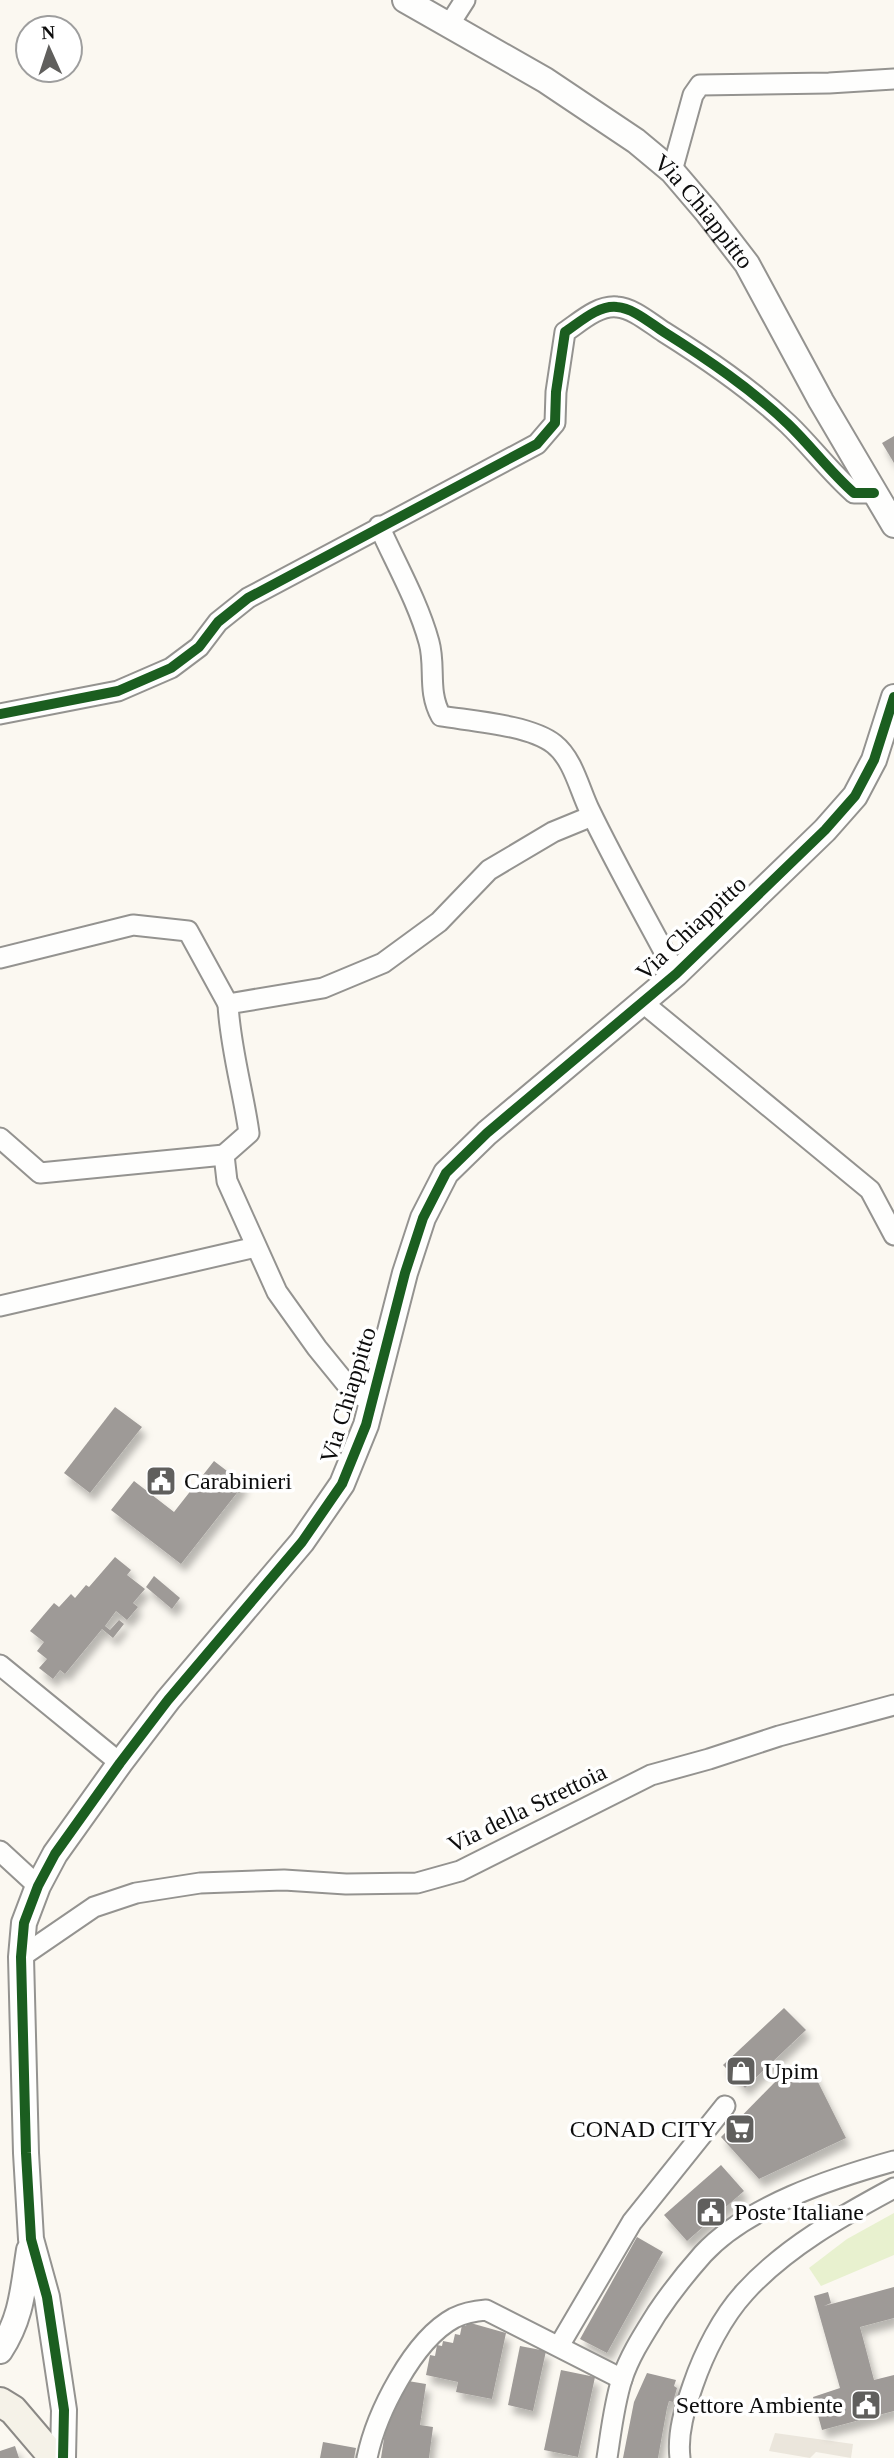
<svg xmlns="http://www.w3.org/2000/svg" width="894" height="2458" font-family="'Times New Roman',serif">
<defs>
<filter id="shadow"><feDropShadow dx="4.5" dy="8" stdDeviation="3.5" flood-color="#0004"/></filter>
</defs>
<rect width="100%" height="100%" fill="#fbf8f1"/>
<path fill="#e8f1cf" d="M894 2213V2255L821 2286 809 2268 847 2239Z"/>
<path fill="#ebe6dc" d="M775 2433 853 2444 851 2458 816 2452 810 2458 769 2451Z"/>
<g fill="#9e9a97" filter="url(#shadow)">
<path d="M894 436V463L882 443Z"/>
<path d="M115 1407 142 1427 90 1493 64 1473Z"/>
<path d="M214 1461 244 1484 181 1564 111 1510 134 1481 174 1512Z"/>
<path d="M115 1557 131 1570 127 1575 145 1589 133 1603 138 1607 127 1620 116 1611 105 1626 110 1630 119 1620 124 1624 113 1638 102 1629 65 1674 60 1670 53 1679 39 1668 47 1659 37 1651 44 1642 30 1631 54 1603 59 1607 71 1594 75 1598 86 1585 89 1587Z"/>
<path d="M154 1576 180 1598 172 1609 146 1587Z"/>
<path d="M784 2008 806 2030 745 2088 723 2065Z"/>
<path d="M810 2066 846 2138 759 2179 721 2137 778 2079Z"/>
<path d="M721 2165 744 2191 687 2241 664 2215Z"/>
<path d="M637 2237 663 2252 607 2353 580 2339Z"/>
<path d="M894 2287V2318L860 2327 874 2380 894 2375V2411L822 2430 813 2397 840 2388 814 2296 828 2292 831 2303 824 2306Z"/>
<path d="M467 2322 506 2333 492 2399 456 2392 458 2382 426 2375 430 2355 435 2356 437 2345 442 2346 443 2341 453 2343 455 2334 460 2335 462 2325 466 2326Z"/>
<path d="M520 2346 546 2351 533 2411 508 2405Z"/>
<path d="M561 2370 595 2377 578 2457 544 2450Z"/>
<path d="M647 2373 676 2380 674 2386 677 2388 673 2402 669 2401 667 2408 658 2458H623L634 2402Z"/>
<path d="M408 2381 426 2384 420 2425 433 2427 429 2458H381L385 2432Z"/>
<path d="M323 2442 356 2448 354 2458H320Z"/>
<path d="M15 2446 19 2458H0V2451Z"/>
</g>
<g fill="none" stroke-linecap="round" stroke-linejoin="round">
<g stroke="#949390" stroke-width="23">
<g id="minor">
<path d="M449 25 465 0"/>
<path d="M672 171 693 95 700 85 829 83 894 79"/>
<path d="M379 526C396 564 418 602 429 642 436 667 427 691 441 716 471 721 530 725 554 744 573 759 579 788 589 809 616 865 647 919 676 974"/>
<path d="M0 714 118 691 171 668 199 647 218 622 248 598 537 444 555 423 556 392 565 332C580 322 598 305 617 307 633 308 650 323 664 332 707 359 750 388 788 424 811 446 830 472 854 493H874"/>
<path d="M0 958 133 925 188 931 228 1004"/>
<path d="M642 1002 870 1190 894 1235"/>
<path d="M0 1138 40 1173 224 1155"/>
<path d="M0 1306 256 1247"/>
<path d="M372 1402 352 1391 317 1348 277 1292 227 1181 224 1155 249 1133C243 1090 230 1047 228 1004L323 988 383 963 439 922 489 870 553 832 592 816"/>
<path d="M0 1665 120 1763"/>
<path d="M0 1851 38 1886"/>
<path d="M21 1957 94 1907 136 1893 200 1883 284 1880 346 1884 417 1883 460 1871 651 1775 709 1759 779 1736 894 1705"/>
<path d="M559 2346 632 2222 725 2106"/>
<path d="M367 2458C376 2414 413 2340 454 2318 464 2313 474 2311 486 2310L622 2379"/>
<path d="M607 2458C611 2432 614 2404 622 2379 630 2355 644 2334 657 2313 671 2292 687 2272 703 2254 747 2206 833 2178 894 2161"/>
<path d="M680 2458C677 2433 685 2408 693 2385 704 2353 722 2317 745 2292 786 2247 842 2216 894 2188"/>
</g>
</g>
<g stroke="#949390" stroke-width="28">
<g id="tertiary">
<path id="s1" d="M405 0 545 80 636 141 672 171 707 212 747 264 821 401 894 525"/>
<path d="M0 2351C22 2318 23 2288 29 2250"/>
<path d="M63 2458 64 2410 47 2297 31 2239 26 2153 21 1957 24 1923 38 1886 55 1854 120 1763 168 1700 302 1542 342 1484 366 1425 405 1273 423 1218 446 1173 487 1133 676 974 825 830 855 796 874 760 894 697"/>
</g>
</g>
<g stroke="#8b8986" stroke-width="32">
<path id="secondary" d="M0 2402 13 2410 54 2458"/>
</g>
<use href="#minor" stroke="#fefefd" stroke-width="19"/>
<use href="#tertiary" stroke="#fefefd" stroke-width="24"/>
<use href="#secondary" stroke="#f5f2e8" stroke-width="28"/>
<g stroke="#fff" stroke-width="15">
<g id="cycleway">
<path d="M0 714 118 691 171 668 199 647 218 622 248 598 537 444 555 423 556 392 565 332C580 322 598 305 617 307 633 308 650 323 664 332 707 359 750 388 788 424 811 446 830 472 854 493H874"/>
<path d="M63 2458 64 2410 47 2297 31 2239 26 2153 21 1957 24 1923 38 1886 55 1854 120 1763 168 1700 302 1542 342 1484 366 1425 405 1273 423 1218 446 1173 487 1133 676 974 825 830 855 796 874 760 894 697"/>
</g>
</g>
<use href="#cycleway" stroke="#1b5e20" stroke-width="10"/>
</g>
<defs>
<g id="civic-square" transform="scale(1.575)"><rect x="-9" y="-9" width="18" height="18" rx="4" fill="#605f5d" stroke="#fff"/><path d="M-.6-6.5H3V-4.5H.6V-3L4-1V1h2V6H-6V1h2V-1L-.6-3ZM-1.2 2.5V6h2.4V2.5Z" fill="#fff"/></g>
<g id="shop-square" transform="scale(1.575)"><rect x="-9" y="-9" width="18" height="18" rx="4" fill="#605f5d" stroke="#fff"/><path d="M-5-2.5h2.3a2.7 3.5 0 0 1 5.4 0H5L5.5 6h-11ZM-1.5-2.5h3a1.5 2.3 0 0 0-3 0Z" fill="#fff"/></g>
<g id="supermarket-square" transform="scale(1.575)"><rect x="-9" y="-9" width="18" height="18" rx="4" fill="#605f5d" stroke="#fff"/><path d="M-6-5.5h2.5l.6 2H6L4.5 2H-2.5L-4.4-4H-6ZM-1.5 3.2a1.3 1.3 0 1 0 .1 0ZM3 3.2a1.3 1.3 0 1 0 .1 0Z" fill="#fff"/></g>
</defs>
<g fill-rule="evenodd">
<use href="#civic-square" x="161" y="1481"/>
<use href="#shop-square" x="741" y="2071"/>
<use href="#supermarket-square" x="740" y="2129"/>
<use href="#civic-square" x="711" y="2212"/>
<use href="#civic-square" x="866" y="2405"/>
</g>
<g text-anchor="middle" stroke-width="7" stroke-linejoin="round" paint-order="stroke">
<g font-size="24" fill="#0d0d0d" stroke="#fff">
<text dy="8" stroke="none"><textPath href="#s1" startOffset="369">Via Chiappitto</textPath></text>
<text transform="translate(691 928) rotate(-43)" y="8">Via Chiappitto</text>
<text transform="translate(348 1395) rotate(-73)" y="8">Via Chiappitto</text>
<text transform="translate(527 1808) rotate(-26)" y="8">Via della Strettoia</text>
</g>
<g font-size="24" fill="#0d0d0d" stroke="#fff" text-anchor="start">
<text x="184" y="1489">Carabinieri</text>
<text x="764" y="2079">Upim</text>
<text x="717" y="2137" text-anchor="end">CONAD CITY</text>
<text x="734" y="2220">Poste Italiane</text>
<text x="843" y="2413" text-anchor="end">Settore Ambiente</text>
</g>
</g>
<g transform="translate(49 49) rotate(357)"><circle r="33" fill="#ffffff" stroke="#9e9e9e" stroke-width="2"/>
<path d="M0-5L12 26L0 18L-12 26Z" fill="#605f5d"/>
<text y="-10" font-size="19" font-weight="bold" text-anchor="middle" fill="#0d0d0d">N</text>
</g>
</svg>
